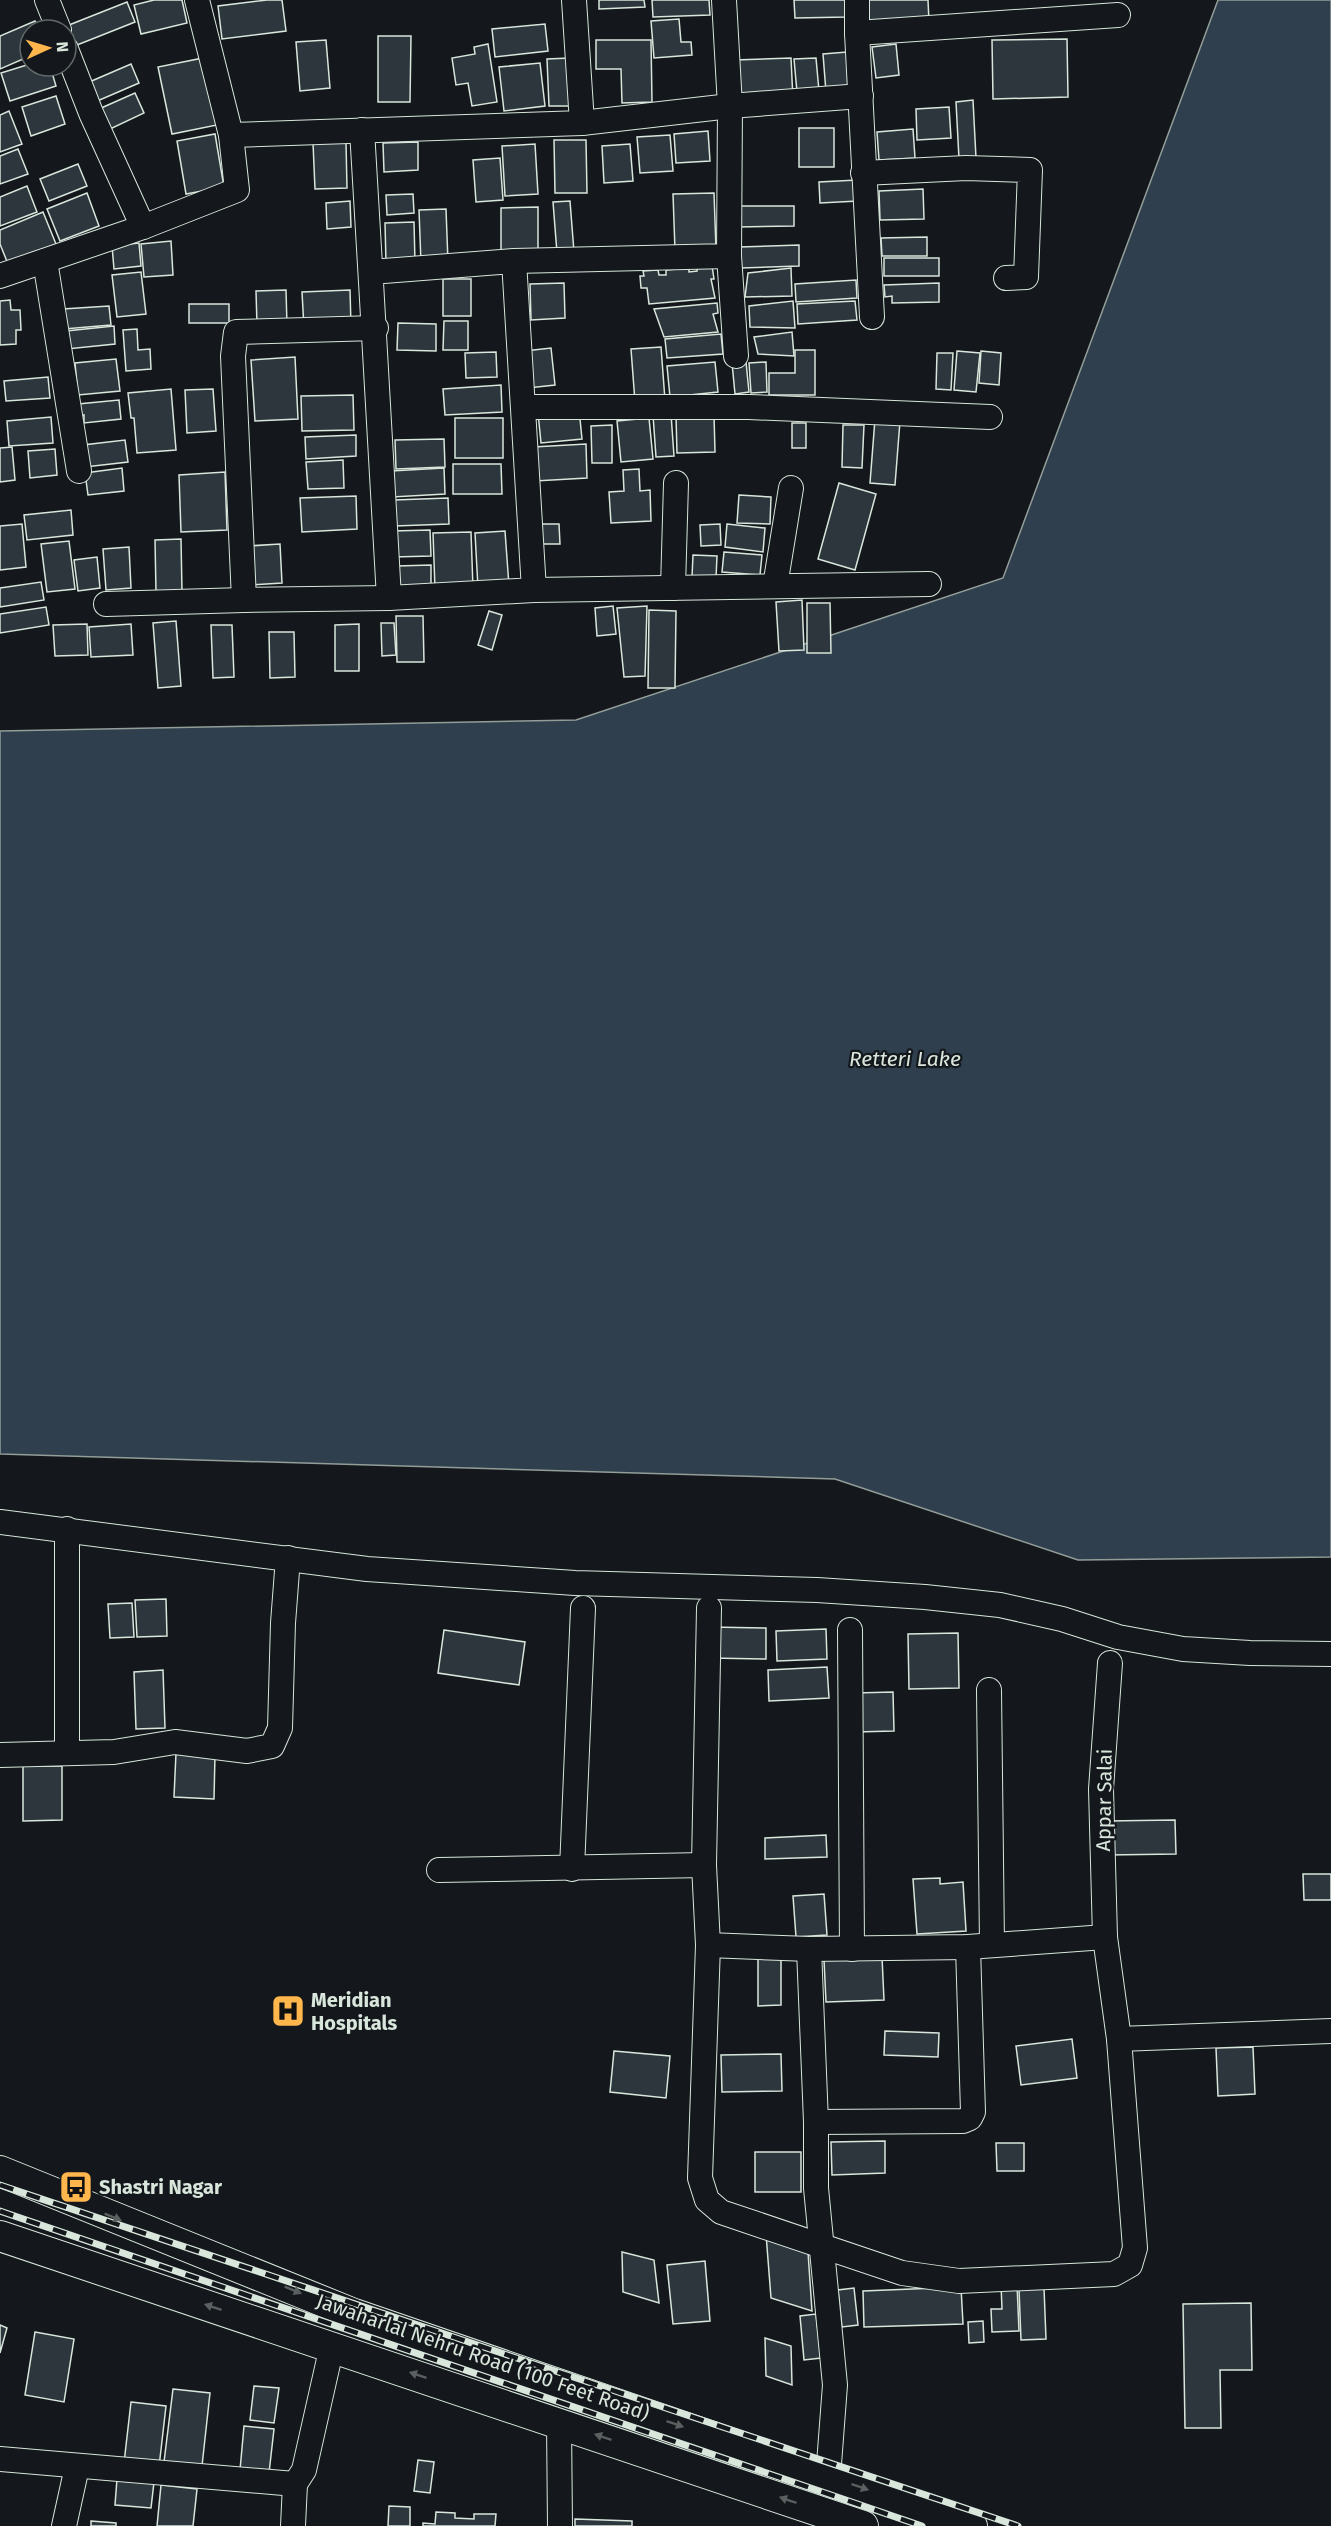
<svg xmlns="http://www.w3.org/2000/svg" width="1331" height="2526" font-family="'Fira Sans',sans-serif">
<rect width="100%" height="100%" fill="#14181c"/>
<path fill="#2f3f4d" stroke="#939e99" stroke-width="1.5" d="M1218 0H1331V1557L1078 1560 835 1479 0 1454V731L576 720 1003 578Z"/>
<g fill="#2c363c" stroke="#d8e6dc" stroke-width="1.5">
<path d="M154 0H182L187 23 141 34 134 5Z"/>
<path d="M267 0H282L286 31 222 39 218 6Z"/>
<path d="M599 0H644L645 7 599 9Z"/>
<path d="M652 0H709L710 15 653 17Z"/>
<path d="M794 0H847V17L795 18Z"/>
<path d="M867 0H928L929 22 868 26Z"/>
<path d="M127 2 135 22 72 47 64 27Z"/>
<path d="M679 19 681 42H691L692 55 654 58 651 21Z"/>
<path d="M35 21 39 30H30V56L0 69V36Z"/>
<path d="M545 24 548 51 495 57 492 29Z"/>
<path d="M378 36H411L410 102H378Z"/>
<path d="M1067 39 1068 97 993 99 992 40Z"/>
<path d="M326 40 330 88 300 91 296 42Z"/>
<path d="M596 40H651L652 102 622 103 621 69H596Z"/>
<path d="M488 44 497 102 472 106 468 83 456 85 452 58 475 54 474 47Z"/>
<path d="M896 44 899 75 876 78 872 47Z"/>
<path d="M847 52 850 90 826 92 823 54Z"/>
<path d="M203 58 217 125 172 134 158 67Z"/>
<path d="M570 58 572 106H549L547 59Z"/>
<path d="M791 58 793 100 737 102 735 60Z"/>
<path d="M816 58 819 91 797 92 794 59Z"/>
<path d="M540 63 545 106 504 111 499 67Z"/>
<path d="M30 64V66H50L56 86 10 101 1 73Z"/>
<path d="M131 64 139 83 95 102 87 83Z"/>
<path d="M135 93 144 113 108 130 99 109Z"/>
<path d="M56 96 65 124 31 136 22 107Z"/>
<path d="M973 100 976 158 959 159 956 102Z"/>
<path d="M949 107 951 138 917 140 916 109Z"/>
<path d="M9 111 22 144 0 152V115Z"/>
<rect x="799" y="128" width="35" height="39"/>
<path d="M913 129 915 158 879 160 877 132Z"/>
<path d="M708 131 710 161 676 163 674 134Z"/>
<path d="M215 134 224 187 186 194 177 141Z"/>
<path d="M670 135 673 171 640 173 637 137Z"/>
<path d="M554 140H586L587 193H555Z"/>
<path d="M418 142V170L384 172 383 143Z"/>
<path d="M313 143H346L347 188 315 189Z"/>
<path d="M535 144 538 194 505 196 502 146Z"/>
<path d="M630 144 633 181 604 183 602 146Z"/>
<path d="M18 149 28 174 0 184V156Z"/>
<path d="M500 158 503 200 476 202 473 160Z"/>
<path d="M78 164 87 186 49 201 40 179Z"/>
<path d="M857 180 858 201 820 203 819 182Z"/>
<path d="M27 186 37 212 0 226V197Z"/>
<path d="M923 189 924 219 880 220 879 191Z"/>
<path d="M87 193 99 226 60 241 47 209Z"/>
<path d="M714 193 716 249 675 250 673 194Z"/>
<path d="M413 194 414 213 387 215 386 195Z"/>
<path d="M350 201 351 227 327 229 326 203Z"/>
<path d="M570 201 574 252 557 253 553 202Z"/>
<path d="M736 206H794V226L737 227Z"/>
<path d="M538 207V252H501V208Z"/>
<path d="M446 209 448 262 421 263 419 210Z"/>
<path d="M43 212 56 244 8 264 0 244V230Z"/>
<path d="M414 222 415 263H386L385 223Z"/>
<path d="M927 237V256H882L881 238Z"/>
<path d="M171 241 173 275 144 277 141 244Z"/>
<path d="M139 243 141 266 114 269 112 246Z"/>
<path d="M799 245V266L740 268 739 247Z"/>
<rect x="884" y="258" width="55" height="18"/>
<path d="M712 266 714 279H711L715 298 649 304 647 288H641L640 276H644L643 271 658 270 659 275H666V270L689 268V272L697 271V268Z"/>
<path d="M791 268 792 296 745 297 748 273Z"/>
<path d="M141 272 146 314 117 317 112 275Z"/>
<rect x="443" y="279" width="28" height="37"/>
<path d="M856 280 857 298 796 302 795 284Z"/>
<path d="M564 283 565 318 531 320 530 284Z"/>
<path d="M939 283V302L892 303V296L885 297 884 285Z"/>
<path d="M286 290 287 325H257L256 291Z"/>
<path d="M350 290 351 326 304 328 302 292Z"/>
<path d="M10 300 11 310H20L21 330H16V344L0 345V301Z"/>
<path d="M793 301 795 328 750 327 749 306Z"/>
<path d="M855 301 857 320 798 324 797 304Z"/>
<path d="M717 303 718 313 713 314 718 332 664 337 654 309Z"/>
<rect x="189" y="304" width="40" height="19"/>
<path d="M109 306 111 325 64 329 63 309Z"/>
<path d="M444 321H468V350H443Z"/>
<path d="M398 323 436 324V351L397 350Z"/>
<path d="M114 326 115 344 67 349 66 331Z"/>
<path d="M137 329 138 350 150 349 151 369 126 371 123 330Z"/>
<path d="M792 332 794 356 758 354 754 337Z"/>
<path d="M721 334 723 354 667 358 665 339Z"/>
<path d="M661 347 665 400 635 402 631 349Z"/>
<path d="M551 348 555 385 528 388 525 351Z"/>
<path d="M795 350H815V395H769V373H795Z"/>
<path d="M957 351 980 353 976 392 954 390Z"/>
<path d="M981 351 1001 353 999 385 979 383Z"/>
<path d="M496 352 497 377 466 378 465 353Z"/>
<path d="M937 353H953L951 390 936 389Z"/>
<path d="M295 357 298 419 255 421 251 360Z"/>
<path d="M116 359 120 391 78 395 75 363Z"/>
<path d="M715 362 718 392 670 397 667 366Z"/>
<path d="M746 362 749 392 735 394 732 363Z"/>
<path d="M766 362 767 392 751 393 749 363Z"/>
<path d="M48 377 50 398 6 401 4 381Z"/>
<path d="M501 385 502 412 445 415 443 389Z"/>
<path d="M171 389 176 450 137 453 134 418H131L128 393Z"/>
<path d="M213 389 216 431 187 433 185 390Z"/>
<path d="M353 395 354 430 302 431 301 396Z"/>
<path d="M119 400 121 419 84 423V415L80 416 78 404Z"/>
<path d="M579 409 582 439 541 443 538 413Z"/>
<path d="M671 414 674 456 656 457 653 415Z"/>
<path d="M714 415 715 452 677 453 676 416Z"/>
<path d="M51 417 53 443 9 446 7 421Z"/>
<rect x="455" y="418" width="48" height="40"/>
<path d="M649 418 653 459 621 462 617 421Z"/>
<path d="M875 419 900 421 895 485 870 483Z"/>
<rect x="792" y="423" width="14" height="25"/>
<path d="M612 425V463H592L591 426Z"/>
<path d="M843 425H864L862 468 842 467Z"/>
<path d="M356 435V456L306 459 305 437Z"/>
<path d="M444 439 445 467 396 469 395 440Z"/>
<path d="M125 440 128 462 85 467 83 445Z"/>
<path d="M586 444 587 478 535 481 533 447Z"/>
<path d="M12 447 15 480 0 482V448Z"/>
<path d="M55 449 57 475 30 478 28 451Z"/>
<path d="M343 460 344 488 308 489 306 462Z"/>
<path d="M453 464H501L502 494H453Z"/>
<path d="M122 468 124 491 88 495 85 473Z"/>
<path d="M444 468 445 494 392 497 391 471Z"/>
<path d="M639 469 640 491 650 490 651 521 611 523 609 492 624 491 623 470Z"/>
<path d="M225 472 227 530 181 532 179 475Z"/>
<path d="M839 483 876 494 855 570 818 559Z"/>
<path d="M739 495 771 497 770 524 737 523Z"/>
<path d="M356 496 357 529 302 532 300 498Z"/>
<path d="M448 498 449 524 395 526 394 500Z"/>
<path d="M71 510 73 535 27 540 24 515Z"/>
<path d="M22 524 26 567 0 570V526Z"/>
<path d="M536 524H559L560 544H536Z"/>
<path d="M720 524 721 545 701 546 700 525Z"/>
<path d="M727 524 765 528 763 552 725 547Z"/>
<path d="M430 530 431 556 393 557 392 531Z"/>
<path d="M505 531 509 586 478 588 475 533Z"/>
<path d="M471 532 473 588 435 589 433 533Z"/>
<path d="M181 539 182 592H156L155 540Z"/>
<path d="M69 541 75 589 47 592 41 544Z"/>
<path d="M280 544 282 583 250 585 248 546Z"/>
<path d="M129 547 131 588 106 590 103 549Z"/>
<path d="M724 552 762 555 760 575 722 572Z"/>
<path d="M693 555 717 556 716 578 692 577Z"/>
<path d="M97 557 100 588 78 591 74 560Z"/>
<path d="M431 565V588H397V566Z"/>
<path d="M41 582 44 600 0 607V588Z"/>
<path d="M802 600 804 650 779 651 776 602Z"/>
<path d="M807 603H830L831 653H807Z"/>
<path d="M613 606 616 634 597 636 595 608Z"/>
<path d="M647 606 645 676 624 677 617 608Z"/>
<path d="M46 607 49 625 0 633V614Z"/>
<path d="M649 610 676 611 675 688H648Z"/>
<path d="M489 611 502 615 492 650 478 645Z"/>
<path d="M396 616H423L424 662H397Z"/>
<path d="M176 621 181 686 158 688 153 623Z"/>
<path d="M381 623H394L396 655 382 656Z"/>
<path d="M87 624 88 655 55 656 53 625Z"/>
<path d="M131 624 133 655 91 657 89 627Z"/>
<path d="M359 624V671H335V625Z"/>
<path d="M211 625H232L234 677 213 678Z"/>
<path d="M269 632H294L295 677 270 678Z"/>
<path d="M166 1599 167 1636 137 1637 135 1600Z"/>
<path d="M132 1603 134 1637 110 1638 108 1604Z"/>
<path d="M710 1627 766 1628V1659L710 1658Z"/>
<path d="M826 1629 827 1659 777 1661 776 1631Z"/>
<path d="M444 1630 525 1642 519 1685 438 1673Z"/>
<path d="M958 1633 959 1688 909 1689 908 1634Z"/>
<path d="M827 1667 829 1698 769 1701 768 1670Z"/>
<path d="M163 1670 165 1728 136 1729 134 1672Z"/>
<path d="M893 1692 894 1731 855 1732V1693Z"/>
<path d="M176 1753 215 1755 214 1799 174 1797Z"/>
<path d="M23 1766H62V1820L23 1821Z"/>
<path d="M1175 1820 1176 1854 1107 1855 1106 1821Z"/>
<path d="M826 1835 827 1857 765 1859V1838Z"/>
<path d="M1303 1874H1331V1900H1304Z"/>
<path d="M940 1878V1884L963 1882 966 1931 917 1934 913 1879Z"/>
<path d="M824 1894 827 1935 796 1937 793 1896Z"/>
<path d="M758 1956H781V2005L758 2006Z"/>
<path d="M882 1957 884 2000 826 2002 824 1960Z"/>
<path d="M885 2031 939 2033 938 2057 884 2055Z"/>
<path d="M1072 2039 1077 2078 1021 2085 1016 2046Z"/>
<path d="M1253 2047 1255 2094 1218 2096 1216 2048Z"/>
<path d="M614 2051 670 2056 666 2098 610 2092Z"/>
<path d="M781 2054 782 2091 722 2092 721 2055Z"/>
<path d="M885 2141V2173L832 2175 831 2142Z"/>
<path d="M996 2143H1024V2171H997Z"/>
<rect x="755" y="2152" width="46" height="40"/>
<path d="M766 2234 808 2252 812 2311 771 2298Z"/>
<path d="M622 2252 654 2260 659 2303 623 2292Z"/>
<path d="M705 2261 710 2321 673 2324 667 2265Z"/>
<path d="M1001 2284H1017L1019 2331 992 2332 991 2309H1002Z"/>
<path d="M961 2287 963 2324 864 2327 863 2291Z"/>
<path d="M854 2288 858 2325 842 2327 838 2290Z"/>
<path d="M1044 2288 1046 2339 1021 2340 1019 2289Z"/>
<path d="M1251 2303 1252 2370H1220L1221 2428H1185L1183 2304Z"/>
<path d="M816 2314 821 2358 804 2360 800 2316Z"/>
<path d="M983 2321 984 2342 969 2343 968 2322Z"/>
<path d="M0 2325 7 2328 0 2353Z"/>
<path d="M35 2332 74 2339 64 2402 25 2395Z"/>
<path d="M765 2338 791 2346 792 2385 766 2376Z"/>
<path d="M254 2386 279 2388 274 2423 250 2420Z"/>
<path d="M173 2389 210 2393 202 2466 164 2462Z"/>
<path d="M131 2402 166 2406 159 2467 124 2463Z"/>
<path d="M244 2426 274 2429 269 2473 240 2470Z"/>
<path d="M418 2460 434 2462 430 2493 414 2491Z"/>
<path d="M117 2479 154 2482 151 2508 115 2505Z"/>
<path d="M161 2485 197 2489 193 2526H157Z"/>
<path d="M389 2506 410 2507V2526H388Z"/>
<path d="M436 2512 455 2513V2518L474 2519V2514H496L495 2526H423V2523L435 2524Z"/>
<path d="M575 2519 632 2521V2526H575Z"/>
<path d="M91 2521 116 2523V2526H91Z"/>
</g>
<g fill="none" stroke-linecap="round" stroke-linejoin="round">
<g stroke="#d8e6dc" stroke-width="26">
<g id="minor">
<path d="M47 0 59 30"/>
<path d="M197 0 231 135 582 123 574 0"/>
<path d="M857 0V33"/>
<path d="M66 49 91 113 143 227"/>
<path d="M582 123 730 106 861 96"/>
<path d="M362 130C371 286 381 442 389 598L534 590 514 261 371 272"/>
<path d="M863 173 966 168 1030 170 1026 277 1006 278"/>
<path d="M729 256 736 356"/>
<path d="M45 261 79 471"/>
<path d="M514 261 729 256 730 106 724 0"/>
<path d="M0 276 143 227 237 190 231 135"/>
<path d="M872 317 857 33 1118 15"/>
<path d="M376 328 236 332 233 356 244 600 389 598"/>
<path d="M525 407H749L990 417"/>
<path d="M775 586 791 488"/>
<path d="M673 588 676 483"/>
<path d="M534 590 929 584"/>
<path d="M106 604 244 600"/>
<path d="M0 1522 367 1569 575 1583 817 1590 925 1597 1000 1605 1062 1619 1118 1637 1183 1649 1250 1653 1331 1654"/>
<path d="M709 1608 704 1865 708 1945 809 1949 968 1947 1105 1937"/>
<path d="M850 1630 852 1949"/>
<path d="M1110 1663 1101 1789 1105 1937 1119 2039 1331 2031"/>
<path d="M989 1690 992 1944"/>
<path d="M67 1753V1529"/>
<path d="M0 1755 114 1752 175 1742 247 1751 272 1746 280 1728 283 1623 288 1558"/>
<path d="M572 1869 583 1608"/>
<path d="M439 1870 704 1865"/>
<path d="M708 1945 700 2178 707 2200 721 2212 902 2273 959 2281 1114 2274 1130 2265 1135 2248 1119 2039"/>
<path d="M809 1949 816 2122V2188L835 2385 828 2477"/>
<path d="M816 2122 963 2121 970 2118 973 2112 968 1947"/>
<path d="M559 2422 560 2526"/>
<path d="M0 2459 295 2484 293 2526"/>
<path d="M295 2484 304 2470 332 2346"/>
<path d="M64 2526 77 2467"/>
</g>
</g>
<g stroke="#d8e6dc" stroke-width="32">
<g id="major">
<path d="M0 2171 354 2314 972 2526"/>
<path d="M0 2236 863 2526"/>
</g>
</g>
<use href="#minor" stroke="#14181c" stroke-width="24"/>
<use href="#major" stroke="#14181c" stroke-width="30"/>
<g stroke="#d8e6dc" stroke-width="7">
<g id="rail">
<path d="M0 2185 1018 2526"/>
<path d="M0 2211 922 2526"/>
</g>
</g>
<use href="#rail" stroke="#14181c" stroke-width="4.5" stroke-dasharray="14" stroke-linecap="butt"/>
</g>
<defs><path id="oneway-solid" d="M-6-.8H1V-3.2L6.5 0L1 3.2V.8H-6Z" transform="scale(1.5)"/></defs>
<g fill="#59605f">
<use href="#oneway-solid" transform="translate(113 2217) rotate(22)"/>
<use href="#oneway-solid" transform="translate(293 2290) rotate(22)"/>
<use href="#oneway-solid" transform="translate(213 2307) rotate(-162)"/>
<use href="#oneway-solid" transform="translate(418 2375) rotate(-162)"/>
<use href="#oneway-solid" transform="translate(675 2424) rotate(19)"/>
<use href="#oneway-solid" transform="translate(603 2437) rotate(-161)"/>
<use href="#oneway-solid" transform="translate(860 2487) rotate(19)"/>
<use href="#oneway-solid" transform="translate(788 2500) rotate(-161)"/>
</g>
<defs>
<g id="hospital-square" transform="scale(1.725)"><rect x="-9" y="-9" width="18" height="18" rx="4" fill="#ffb74d" stroke="#14181c"/><path d="M-5-5h3v3.5h4V-5h3V5h-3V1.5h-4V5h-3Z" fill="#111"/></g>
<g id="bus-square" transform="scale(1.725)"><rect x="-9" y="-9" width="18" height="18" rx="4" fill="#ffb74d" stroke="#14181c"/><path d="M-5-6H5V4H4V6H2V4H-2V6H-4V4H-5ZM-3.5-4V0h7V-4ZM-3.5 1.2v1.5H-2V1.2ZM2 1.2v1.5H3.5V1.2Z" fill="#111"/></g>
</defs>
<g fill-rule="evenodd">
<use href="#hospital-square" x="288" y="2011"/>
<use href="#bus-square" x="76" y="2187"/>
</g>
<g text-anchor="middle" stroke-width="4.5" stroke-linejoin="round" paint-order="stroke">
<g font-size="20" fill="#d8e6dc" stroke="#14181c">
<text transform="translate(1104 1800) rotate(-89)" y="7">Appar Salai</text>
<text transform="translate(483 2357) rotate(19)" y="7">Jawaharlal Nehru Road (100 Feet Road)</text>
</g>
<g font-size="20" font-weight="bold" fill="#d8e6dc" stroke="#14181c" text-anchor="start">
<text x="311" y="2007">Meridian<tspan x="311" dy="23">Hospitals</tspan></text>
<text x="99" y="2194">Shastri Nagar</text>
</g>
<g font-size="21" font-style="italic" fill="#d8e6dc" stroke="#14181c">
<text x="905" y="1066">Retteri Lake</text>
</g>
</g>
<g transform="translate(48 48) rotate(86)"><circle r="28" fill="#14181c" stroke="#626a69" stroke-width="1.5"/>
<path d="M0-4.5L10 22L0 15L-10 22Z" fill="#ffb74d"/>
<text y="-9" font-size="16" font-weight="bold" text-anchor="middle" fill="#d8e6dc">N</text>
</g>
</svg>
